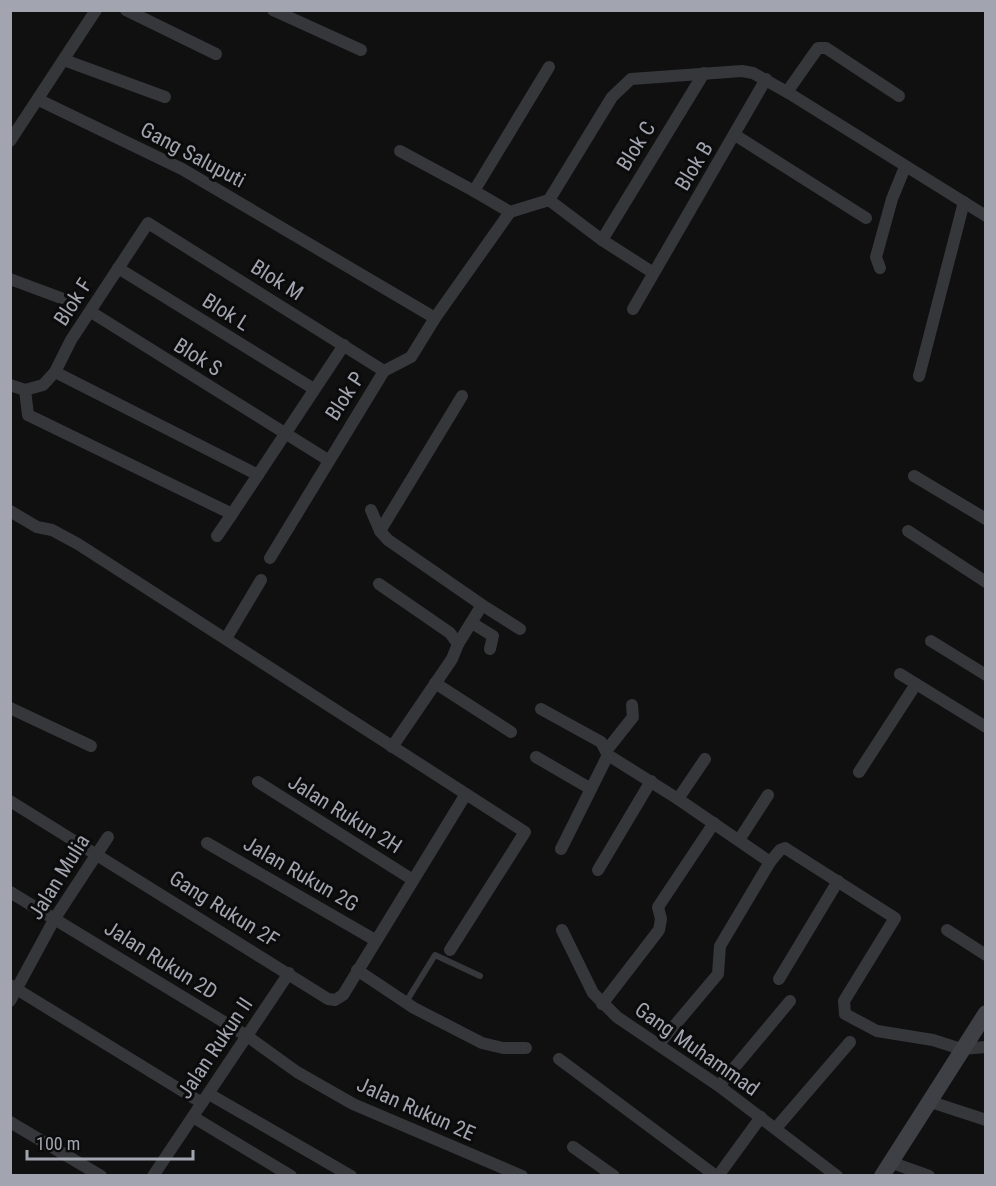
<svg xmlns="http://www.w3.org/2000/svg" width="996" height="1186" font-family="'Roboto Condensed',sans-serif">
<rect width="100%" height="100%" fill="#101011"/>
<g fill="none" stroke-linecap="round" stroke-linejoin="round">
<path stroke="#36373a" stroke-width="6" d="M406 1002 435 955 480 976"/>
<g stroke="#36373a" stroke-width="12">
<path d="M126 10 216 54"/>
<path d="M273 10 361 50"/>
<path d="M64 60 165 97"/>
<path d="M787 92 818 48H826L899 96"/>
<path d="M39 100 182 169 435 318"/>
<path d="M735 135 866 218"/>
<path d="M10 141 96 10"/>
<path d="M400 151 474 191"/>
<path d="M549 200 602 240 652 272"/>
<path d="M510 212 549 200 612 97 631 79 742 71 753 73 787 92 986 216"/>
<path d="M510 212 474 191 549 67"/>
<path d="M602 240 704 73"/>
<path d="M118 268 314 389"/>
<path d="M880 268 876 257 892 199 905 167"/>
<path d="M10 279 61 298"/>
<path d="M633 309 766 79"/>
<path d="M91 312 328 460"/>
<path d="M55 372 258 475"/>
<path d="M919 376 964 202"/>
<path d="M10 385 25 390 28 415 232 514 344 345"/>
<path d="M25 390 43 385 55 372 71 340 148 223 384 371"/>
<path d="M914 476 986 519"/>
<path d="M371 510 380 531 388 540 482 605 458 644"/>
<path d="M10 511 37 527 52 530 78 544 525 832 450 950"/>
<path d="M380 531 462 396"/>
<path d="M908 531 986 582"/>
<path d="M217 536 232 514"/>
<path d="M270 558 384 371 411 357 435 318 510 212"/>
<path d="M379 584 450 633 458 644 452 659 392 747"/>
<path d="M482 605 520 629"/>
<path d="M472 623 493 636 490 649"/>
<path d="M227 637 261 580"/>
<path d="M931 641 986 675"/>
<path d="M900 674 986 727"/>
<path d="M435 683 511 732"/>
<path d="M10 708 91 746"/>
<path d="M541 709 601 742 608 755 678 799 770 862"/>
<path d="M606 751 633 717 632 705"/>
<path d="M536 757 591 789"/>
<path d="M859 772 916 684"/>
<path d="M258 782 413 880"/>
<path d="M678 799 705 759"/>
<path d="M10 801 328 999 335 1000 343 995 466 794"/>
<path d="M739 840 768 795"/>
<path d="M207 843 375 940"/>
<path d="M561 849 608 755"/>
<path d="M598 870 651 781"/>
<path d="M10 892 247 1036 297 1072 353 1104 522 1176"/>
<path d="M562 930 593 993 617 1017 719 1086 837 1176"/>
<path d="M947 930 986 955"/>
<path d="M357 970 414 1008 482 1043 503 1048H526"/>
<path d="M779 979 838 881"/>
<path d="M10 985 202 1103"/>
<path d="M10 1001 55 918 108 837"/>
<path d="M602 1004 659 930 661 919 658 907 714 823"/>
<path d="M659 1044 718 974 720 946 770 862 780 850 785 848 895 918 844 1001 845 1014 877 1031 933 1040 961 1049 986 1047"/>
<path d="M559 1059 716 1176"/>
<path d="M719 1086 790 1001"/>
<path d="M209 1094 351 1176"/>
<path d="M928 1101 986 1120"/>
<path d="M193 1117 291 1176"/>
<path d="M10 1122 101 1176"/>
<path d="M776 1128 850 1042"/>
<path d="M573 1147 614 1176"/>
<path d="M890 1162 929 1176"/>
<path d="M153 1176 289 973"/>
<path d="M718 1176 761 1117"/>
</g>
<path stroke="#3f4045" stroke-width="16" d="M882 1176 986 1013"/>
</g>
<g text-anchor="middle" stroke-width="6" stroke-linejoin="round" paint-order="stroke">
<g font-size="21" fill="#a2a5b0" stroke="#0b0b0c">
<text transform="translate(636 146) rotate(-58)" y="7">Blok C</text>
<text transform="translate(193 155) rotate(28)" y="7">Gang Saluputi</text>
<text transform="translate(694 166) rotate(-59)" y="7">Blok B</text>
<text transform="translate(277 280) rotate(32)" y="7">Blok M</text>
<text transform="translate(73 302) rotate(-57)" y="7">Blok F</text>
<text transform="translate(226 312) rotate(32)" y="7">Blok L</text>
<text transform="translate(198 357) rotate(32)" y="7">Blok S</text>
<text transform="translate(345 396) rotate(-57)" y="7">Blok P</text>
<text transform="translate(345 814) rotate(32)" y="7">Jalan Rukun 2H</text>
<text transform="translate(301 874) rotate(30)" y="7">Jalan Rukun 2G</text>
<text transform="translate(59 877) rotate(-58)" y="7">Jalan Mulia</text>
<text transform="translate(224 909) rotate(32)" y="7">Gang Rukun 2F</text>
<text transform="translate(161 960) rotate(32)" y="7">Jalan Rukun 2D</text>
<text transform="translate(215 1048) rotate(-56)" y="7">Jalan Rukun II</text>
<text transform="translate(697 1049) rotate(35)" y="7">Gang Muhammad</text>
<text transform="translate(416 1109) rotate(24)" y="7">Jalan Rukun 2E</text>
</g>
</g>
<rect width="996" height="1186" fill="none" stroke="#a2a5b0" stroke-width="24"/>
<path d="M27 1150v9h166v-9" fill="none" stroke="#a2a5b0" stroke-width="3"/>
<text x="36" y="1150" font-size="18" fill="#a2a5b0" stroke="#0b0b0c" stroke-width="4.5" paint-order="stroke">100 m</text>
</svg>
